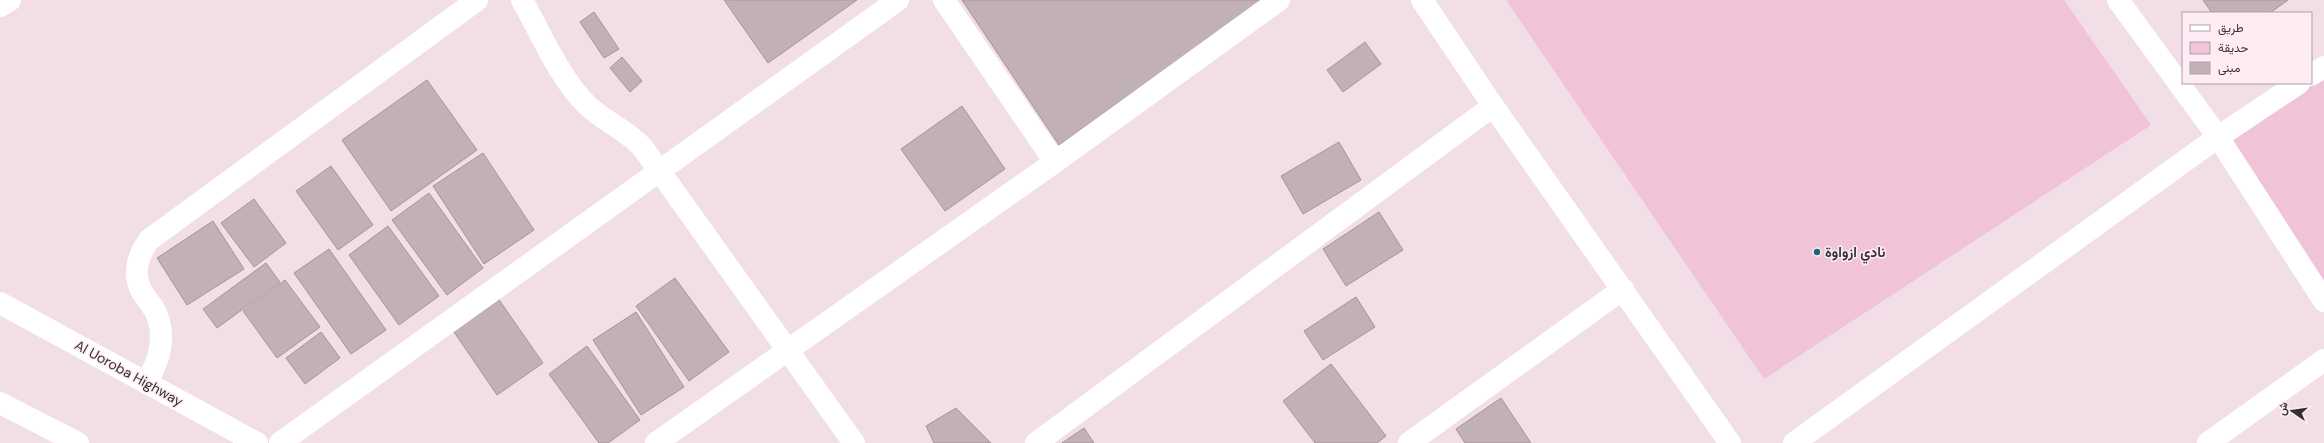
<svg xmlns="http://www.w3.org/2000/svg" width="2324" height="443" font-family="'DM Sans',Vazirmatn,sans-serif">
<rect width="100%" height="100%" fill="#f1dee6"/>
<g fill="#f0c3d8">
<path d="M1506 0H2064L2151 125 1764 379Z"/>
<path d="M2324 67V301L2218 137Z"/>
</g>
<g fill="#c1b0b7" stroke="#a5949c">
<path d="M724 0H857L768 63Z"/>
<path d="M962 0H1262L1059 145Z"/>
<path d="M2203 0H2288L2270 13H2212Z"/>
<path d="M594 12 619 49 604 58 580 22Z"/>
<path d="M1365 42 1381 64 1343 92 1327 70Z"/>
<path d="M622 57 642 81 630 92 610 68Z"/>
<path d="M427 80 477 150 391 211 342 140Z"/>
<path d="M962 106 1005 169 945 211 901 149Z"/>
<path d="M1339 142 1361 180 1303 214 1281 176Z"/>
<path d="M483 153 534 230 484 264 433 186Z"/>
<path d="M331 166 373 225 338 250 296 191Z"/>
<path d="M429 193 483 268 447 295 392 220Z"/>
<path d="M254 199 286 243 254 267 221 223Z"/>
<path d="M1379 212 1403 250 1346 286 1323 249Z"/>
<path d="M213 221 244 269 187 305 157 258Z"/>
<path d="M388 226 439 296 399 325 349 255Z"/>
<path d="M329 249 386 330 351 354 294 273Z"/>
<path d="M266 263 280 282 217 328 203 309Z"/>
<path d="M675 278 729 352 689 381 636 306Z"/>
<path d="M285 280 320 327 277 358 243 311Z"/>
<path d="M495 294 543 363 497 395 450 326Z"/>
<path d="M1356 297 1375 327 1323 360 1304 331Z"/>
<path d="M636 312 684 387 641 415 593 340Z"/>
<path d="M321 332 340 358 305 384 286 358Z"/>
<path d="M587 346 640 420 608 443H599L549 374Z"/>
<path d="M1331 364 1386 436 1377 443H1315L1283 401Z"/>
<path d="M1501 398 1531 443H1465L1456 429Z"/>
<path d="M956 408 991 443H934L926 426Z"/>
<path d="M1084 428 1094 443H1062Z"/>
</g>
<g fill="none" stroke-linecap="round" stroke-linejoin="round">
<g stroke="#fff" stroke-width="22">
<path d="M522 0C540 32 561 81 588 106 605 122 627 130 643 148L854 443"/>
<path d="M944 0 1055 162"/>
<path d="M1422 0 1493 106 1730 443"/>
<path d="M2118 0 2218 137 2324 301"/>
<path d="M0 6 10 0"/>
<path d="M2311 75 2324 67"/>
<path d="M146 383C159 362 166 339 157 315 153 306 147 300 142 292 132 274 138 255 149 240L477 0"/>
<path d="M280 443 898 0"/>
<path d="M656 443 1055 162 1279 0"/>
<path d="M1036 443 1493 106"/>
<path d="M1409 443 1623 289"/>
<path d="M1794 443 2218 137 2299 83"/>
<path d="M2208 443 2324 360"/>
</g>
<g stroke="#fff" stroke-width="22">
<path d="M0 303 257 443"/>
<path d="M0 403 78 443"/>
</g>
</g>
<circle fill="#1e6774" stroke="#feecf4" stroke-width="1.5" cx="1817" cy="252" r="4"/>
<g text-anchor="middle" stroke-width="3" stroke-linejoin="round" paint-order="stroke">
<g font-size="14" font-weight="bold" fill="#373033" stroke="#feecf4" text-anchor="start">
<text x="1825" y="257">نادي ازواوة</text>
</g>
<g font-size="14" fill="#373033" stroke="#feecf4">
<text transform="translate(129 373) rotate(29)" y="5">Al Uoroba Highway</text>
</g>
</g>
<rect x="2182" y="12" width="130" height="72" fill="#feecf4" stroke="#aea1a7"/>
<rect x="2190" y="25" width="20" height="6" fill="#ffffff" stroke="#aea1a7"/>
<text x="2218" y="32" font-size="12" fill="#373033">طريق</text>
<rect x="2190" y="42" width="20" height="12" fill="#f0c3d8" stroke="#aea1a7"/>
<text x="2218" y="52" font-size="12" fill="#373033">حديقة</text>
<rect x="2190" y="62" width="20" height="12" fill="#c1b0b7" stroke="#aea1a7"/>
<text x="2218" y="72" font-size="12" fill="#373033">مبنى</text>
<g transform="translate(2292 411) rotate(283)" stroke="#feecf4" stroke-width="3" paint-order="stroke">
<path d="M0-3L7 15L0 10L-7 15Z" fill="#373033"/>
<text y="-6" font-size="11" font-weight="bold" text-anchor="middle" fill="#373033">ش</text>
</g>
</svg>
